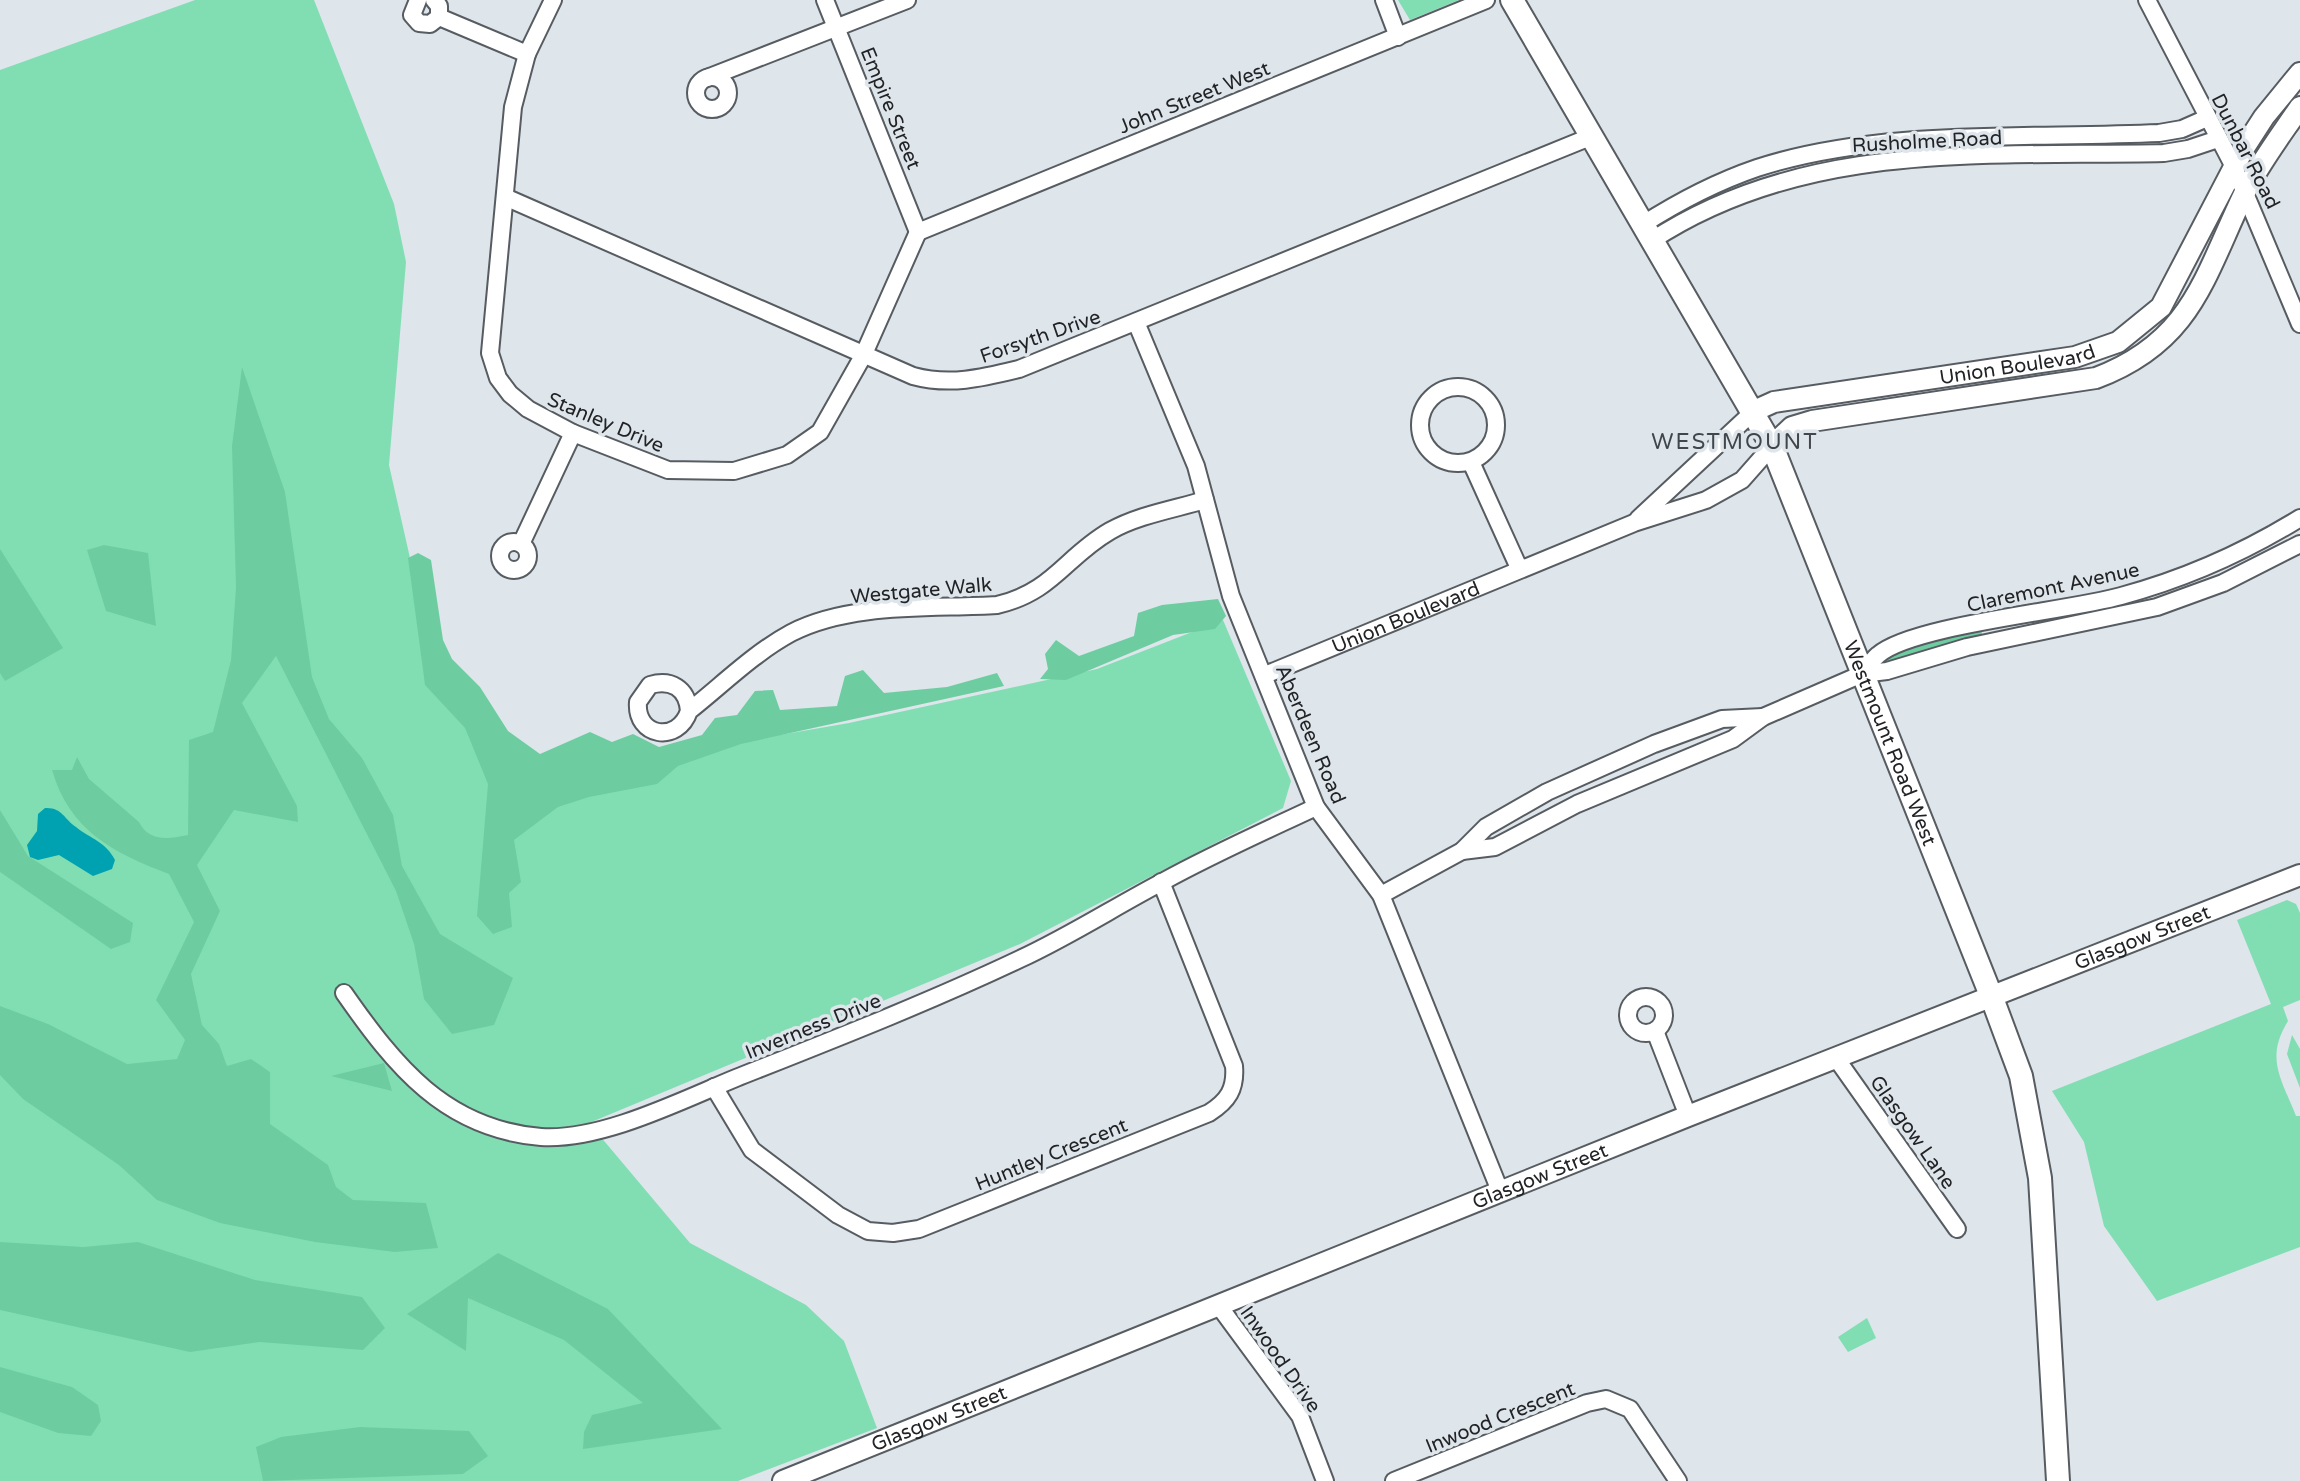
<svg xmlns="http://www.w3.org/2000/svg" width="2300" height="1481" font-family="'Varela Round',sans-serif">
<rect width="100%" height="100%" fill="#dee5eb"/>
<g fill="#81deb3">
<path d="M195 0H314L394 204 406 262 389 465 417 589 434 639 536 777 849 723 1097 669 1223 620 1291 781 1283 808 1020 944 589 1123 690 1243 806 1305 844 1341 877 1428 738 1481H0V70Z"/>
<path d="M1398 0H1459L1410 20Z"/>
<path d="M2287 900 2296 904 2300 913V1000L2283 1007 2288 1021C2265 1058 2281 1078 2296 1116H2300V1247L2157 1301 2104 1226 2084 1142 2052 1091 2271 1004 2237 920Z"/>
<path d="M2292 1035 2300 1049V1088L2287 1054Z"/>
<path d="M1867 1318 1876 1338 1848 1352 1838 1337Z"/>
</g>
<g fill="#6dcda1">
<path d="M242 367 285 492 312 677 329 719 362 758 393 815 402 866 440 934 513 978 494 1025 452 1034 424 999 414 944 396 891 276 656 242 703 297 806 298 822 234 810 197 865 220 911 191 974 202 1025 219 1044 227 1066 251 1059 270 1072V1124L328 1165 336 1187 353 1200 426 1203 438 1248 395 1252 315 1242 220 1223 157 1200 119 1165 23 1099 0 1075V1006L48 1024 127 1064 177 1059 185 1040 156 1000 194 922 169 874C113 853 69 830 52 770H72L77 757 89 779 139 822C149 842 169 839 188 835L189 740 213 732 231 660 236 587 232 446Z"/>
<path d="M104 545 148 553 156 626 106 611 87 550Z"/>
<path d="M0 549 63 648 5 681 0 673Z"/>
<path d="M418 553 431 560 443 640 452 659 480 687 508 731 540 754 590 732 612 742 633 734 659 747 702 735 715 718 737 715 755 691 773 690 780 710 837 706 845 676 863 670 884 693 947 687 997 673 1004 686 741 744 678 766 657 784 589 797 558 807 514 840 521 882 509 893 512 927 493 934 477 916 488 784 465 728 425 685 408 558Z"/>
<path d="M1218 599 1226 616 1215 629 1173 635 1066 680 1040 679 1048 669 1045 654 1056 640 1079 656 1134 636 1138 613 1162 605Z"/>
<path d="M1981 630 1983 638 1928 649 1885 668 1881 660 1920 644Z"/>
<path d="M0 810 28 856 133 923 130 942 111 949 0 872Z"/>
<path d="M384 1063 392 1091 331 1076Z"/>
<path d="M0 1242 83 1247 138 1242 255 1280 362 1297 385 1328 363 1350 260 1342 190 1352 0 1310Z"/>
<path d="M498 1253 608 1309 722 1429 583 1449 584 1432 592 1415 643 1403 564 1340 468 1298 466 1351 407 1314Z"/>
<path d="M0 1367 72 1387 98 1405 101 1421 91 1436 58 1433 0 1412Z"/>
<path d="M360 1427 469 1431 488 1456 463 1474 263 1481 256 1447 281 1437Z"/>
</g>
<path fill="#00a2b1" d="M45 808C62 807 64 819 76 827 91 839 106 842 115 860L112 869 93 876 59 855 38 860 30 857 27 845 37 831 38 814Z"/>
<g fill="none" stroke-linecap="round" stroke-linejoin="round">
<g stroke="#565c61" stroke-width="20">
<g id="minor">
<path d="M418 0 412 15 419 23 430 24 439 17"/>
<path d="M434 0 439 6V17"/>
<path d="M553 0 527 54 513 107 490 353 498 378 510 394 528 409 573 433 668 470 734 471 787 455 820 432 863 356 918 232"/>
<path d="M825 0 918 232"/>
<path d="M1384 0 1398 37"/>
<path d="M2147 0 2234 167 2300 324"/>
<path d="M439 17 527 54"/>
<circle cx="712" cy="93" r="16"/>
<path d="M707 78 907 0"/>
<path d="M505 197 913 376C950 386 982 378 1019 369L1590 137"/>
<path d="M1642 225C1678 202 1716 182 1757 168 1879 128 2031 139 2159 133L2182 129 2207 118"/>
<path d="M918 232 1486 0"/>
<path d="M1651 241C1806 139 1987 157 2164 153L2188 149 2218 139"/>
<path d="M1136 322 1196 466 1231 596 1316 807 1381 895 1500 1191"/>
<circle cx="1458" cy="425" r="38"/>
<path d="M1471 462 1519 568"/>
<path d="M1638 519 1754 411"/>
<circle cx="514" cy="556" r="14"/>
<path d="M521 544 573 433"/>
<path d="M1862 674C1867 668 1872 660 1878 655 1912 625 2068 611 2121 596 2184 579 2245 552 2300 518"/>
<path id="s1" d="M1265 675 1634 523 1706 500 1742 480 1772 446"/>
<path d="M689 711C687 688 671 679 650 685L638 702C635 737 678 744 689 711 722 685 754 653 791 633 851 602 932 609 997 605 1053 592 1065 557 1110 531 1138 515 1175 509 1205 500"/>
<path d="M1462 851 1495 847 1577 804 1733 739 1763 717 1862 674 1887 671 1967 647 2157 607 2223 583 2300 544"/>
<path d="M1381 895 1462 851 1486 827 1547 792 1654 744 1722 719 1763 717"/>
<path d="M344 993C395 1066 445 1129 541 1137 601 1141 680 1101 736 1078 832 1040 927 1003 1020 959 1070 936 1116 906 1164 881 1213 854 1265 831 1316 807"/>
<circle cx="1646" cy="1015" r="18"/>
<path d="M1655 1031 1688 1116"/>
<path d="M1836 1058 1957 1229"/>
<path d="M714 1087 752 1150 838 1215 868 1231 893 1233 919 1229 1209 1113C1228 1101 1236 1089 1234 1066L1161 882"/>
<path d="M1219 1306 1300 1416 1325 1481"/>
<path d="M1394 1481 1587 1403 1606 1399 1630 1409 1678 1481"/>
</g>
</g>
<g stroke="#565c61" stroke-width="24">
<g id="tertiary">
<path id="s2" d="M1754 411 1774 402 2075 357 2118 342 2161 307 2244 148 2264 117 2300 73"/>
<path d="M1772 446 1792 427 1812 421 2096 378C2192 342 2204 277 2244 194 2259 164 2281 135 2300 107"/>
<path id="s3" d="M783 1481 1688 1116 2300 875"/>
</g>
</g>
<g stroke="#565c61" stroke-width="26">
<g id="secondary">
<path id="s4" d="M1512 0 1772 446 1992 998 2021 1076 2040 1178 2058 1481"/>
</g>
</g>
<use href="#minor" stroke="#fff" stroke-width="16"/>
<use href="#tertiary" stroke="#fff" stroke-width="20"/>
<use href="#secondary" stroke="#fff" stroke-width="22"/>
</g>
<g text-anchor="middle" stroke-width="7" stroke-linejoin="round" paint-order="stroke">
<g font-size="20" fill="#212326" stroke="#dee5eb">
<text transform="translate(1194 97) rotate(-22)" y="7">John Street West</text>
<text transform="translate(891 108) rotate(68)" y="7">Empire Street</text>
<text transform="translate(1927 141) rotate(-3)" y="7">Rusholme Road</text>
<text transform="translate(2246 151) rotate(63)" y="7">Dunbar Road</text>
<text transform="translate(1040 336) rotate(-19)" y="7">Forsyth Drive</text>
<text dy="7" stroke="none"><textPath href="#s2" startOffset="268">Union Boulevard</textPath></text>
<text transform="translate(606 422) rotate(23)" y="7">Stanley Drive</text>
<text transform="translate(2053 587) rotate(-12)" y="7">Claremont Avenue</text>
<text transform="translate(921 590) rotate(-5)" y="7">Westgate Walk</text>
<text dy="7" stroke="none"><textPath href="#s1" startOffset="152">Union Boulevard</textPath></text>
<text transform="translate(1311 734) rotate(67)" y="7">Aberdeen Road</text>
<text dy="7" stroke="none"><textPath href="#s4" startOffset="836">Westmount Road West</textPath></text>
<text dy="7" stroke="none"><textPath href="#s3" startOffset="1464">Glasgow Street</textPath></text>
<text transform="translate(813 1026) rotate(-22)" y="7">Inverness Drive</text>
<text transform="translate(1913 1132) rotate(55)" y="7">Glasgow Lane</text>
<text transform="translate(1051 1154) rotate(-22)" y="7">Huntley Crescent</text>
<text dy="7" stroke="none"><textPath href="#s3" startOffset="816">Glasgow Street</textPath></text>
<text transform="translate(1281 1359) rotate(55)" y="7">Inwood Drive</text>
<text transform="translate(1500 1417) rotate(-22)" y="7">Inwood Crescent</text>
<text dy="7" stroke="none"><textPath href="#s3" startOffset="168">Glasgow Street</textPath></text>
</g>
<g font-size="22" letter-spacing="2" fill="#41464c" stroke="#dee5eb">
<text x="1735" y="449">WESTMOUNT</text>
</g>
</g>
</svg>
